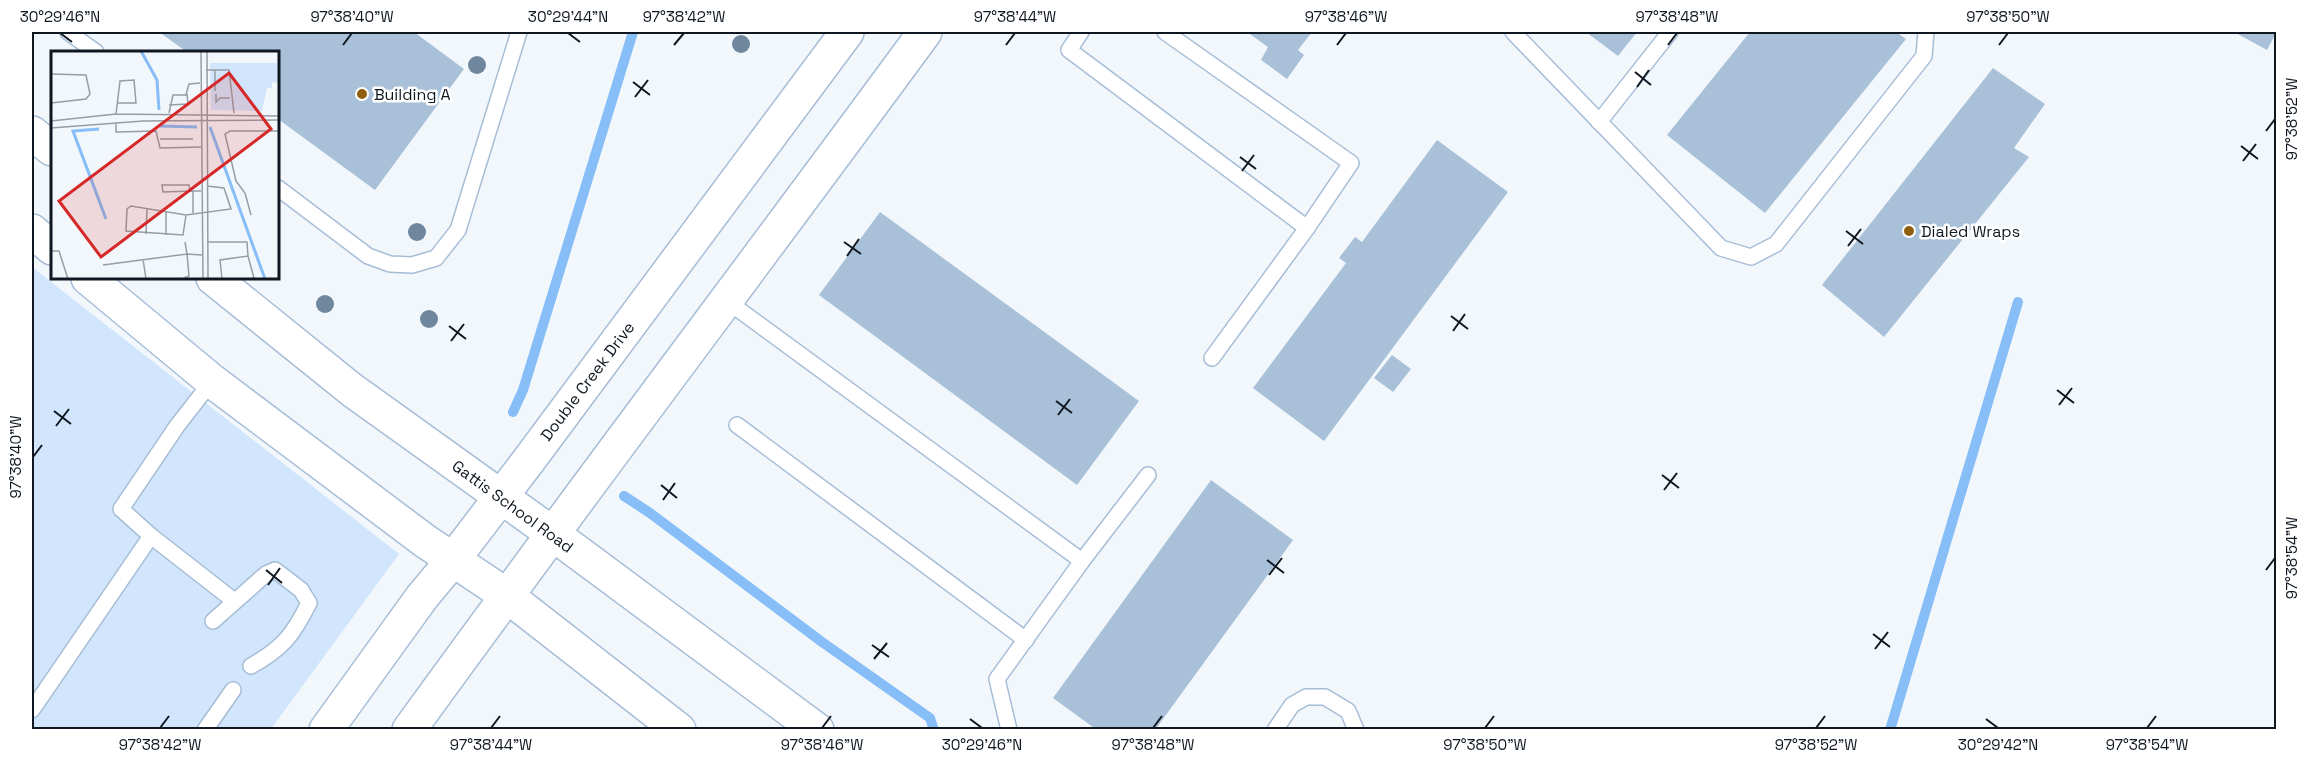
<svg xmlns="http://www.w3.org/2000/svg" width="2308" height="761" font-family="'Space Grotesk',sans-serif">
<rect width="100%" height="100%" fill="#f2f7fc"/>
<path fill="#d1e6fc" d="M32 267 399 554 271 729H32Z"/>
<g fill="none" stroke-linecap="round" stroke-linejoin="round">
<g stroke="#87bef7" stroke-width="10">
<path d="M513 412 523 390 633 32"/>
<path d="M624 496 650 513 822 642 930 718 934 730"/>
<path d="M1890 730 2018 302"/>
</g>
</g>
<g fill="#a9c0d9">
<path d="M159 32H414L464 69 375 190 278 119V52H187Z"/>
<path d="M1247 32H1312L1298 50 1304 55 1287 79 1261 60 1268 47Z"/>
<path d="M1586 32H1637L1618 56Z"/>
<path d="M1750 32H1896L1906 39 1765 213 1667 135Z"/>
<path d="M2234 32H2276V33L2267 50Z"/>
<path d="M1993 68 2045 104 2014 148 2029 157 1884 337 1822 285Z"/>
<path d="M1437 140 1508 192 1324 441 1253 388 1346 263 1339 258 1355 237 1362 242Z"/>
<path d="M880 212 1139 401 1077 485 819 295Z"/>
<path d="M1392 355 1411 369 1393 392 1374 378Z"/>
<path d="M1211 480 1293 540 1155 730H1097L1053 698Z"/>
</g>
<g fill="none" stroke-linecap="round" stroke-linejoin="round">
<g stroke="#a6bdd6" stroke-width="18">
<g id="lane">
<path d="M68 32 96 52"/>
<path d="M1081 32 1069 50 1307 228 1351 163 1165 32"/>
<path d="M1513 32 1721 248 1751 257 1776 244 1924 56 1926 32"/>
<path d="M1599 122 1670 32"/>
<path d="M278 188 368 256 390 264 412 265 436 258 458 230 519 32"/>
<path d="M727 301 1082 561 997 679 1009 730"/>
<path d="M1212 358 1307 228"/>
<path d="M737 425 1026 640"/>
<path d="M151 536 233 600"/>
<path d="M1082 561 1148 475"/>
<path d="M213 621 266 574 275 570 301 590 309 603C293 635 283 648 251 666"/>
<path d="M32 710 151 536 121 509 177 426 212 381"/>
<path d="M205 730 233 690"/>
<path d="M1275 730 1292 705 1306 697H1325L1348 711 1356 730"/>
</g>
</g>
<g stroke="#a6bdd6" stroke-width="36">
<g id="secondary">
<path d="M32 133 52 149"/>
<path d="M32 231 52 248"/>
<path d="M88 278 212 381 425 541 506 595 679 730"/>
<path d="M213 278 352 390 553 534 817 730"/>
<path d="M326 730 422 597 452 561 529 460 847 32"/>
<path d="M409 730C579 495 754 265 925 32"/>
</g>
</g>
<use href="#lane" stroke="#fff" stroke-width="15"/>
<use href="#secondary" stroke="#fff" stroke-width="33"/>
</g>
<g fill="#6f879d">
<circle cx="741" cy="44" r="9"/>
<circle cx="477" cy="65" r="9"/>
<circle cx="417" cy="232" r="9"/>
<circle cx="325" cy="304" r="9"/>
<circle cx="429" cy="319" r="9"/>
</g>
<path fill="none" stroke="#0f1720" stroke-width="2" d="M60 33 72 42M568 33 580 42M343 45 352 33M674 45 684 33M1006 45 1015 33M1337 45 1346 33M1668 45 1677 33M1999 45 2008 33M1635 72 1651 85M633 82 650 95M1637 87 1649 70M635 97 648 80M2266 131 2275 119M2241 146 2258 159M1240 157 1256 169M2243 161 2256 144M1242 171 1254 155M1846 231 1863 244M844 242 861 254M1848 246 1861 229M847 256 859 239M1451 316 1468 329M449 326 466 339M1453 331 1465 314M451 341 464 324M2057 390 2074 403M1056 401 1072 413M2059 405 2072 388M54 411 71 424M1058 415 1070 399M56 426 69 409M33 457 42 445M1662 475 1679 488M661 485 677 498M1664 490 1677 473M663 500 675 483M1267 560 1284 573M266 570 282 583M2266 570 2275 558M1269 575 1282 558M268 585 280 568M1873 634 1890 647M872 645 889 657M1875 649 1888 632M874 659 887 643M970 719 982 728M1986 719 1998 728M160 728 169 716M491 728 500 716M822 728 831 716M1153 728 1162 716M1485 728 1494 716M1816 728 1825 716M2147 728 2156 716"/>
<g fill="#905f0d" stroke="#fff" stroke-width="2">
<circle cx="362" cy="94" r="6"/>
<circle cx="1909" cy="231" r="6"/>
</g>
<g text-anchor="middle" stroke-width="5" stroke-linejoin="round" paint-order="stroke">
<g font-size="16" fill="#0f1720" stroke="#fff" text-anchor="start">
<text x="374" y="100">Building A</text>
<text x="1921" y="237">Dialed Wraps</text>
</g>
<g font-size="16" fill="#0f1720" stroke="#fff">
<text transform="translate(587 381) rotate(-53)" y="6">Double Creek Drive</text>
<text transform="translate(513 506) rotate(36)" y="6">Gattis School Road</text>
</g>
</g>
<g transform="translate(51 51)">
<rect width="228" height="228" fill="#f2f7fc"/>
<path d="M159 12H228V32L221 31V37H216L211 60 160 59Z" fill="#d1e6fc"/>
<path fill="none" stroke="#87bef7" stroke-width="3" d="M90 0 106 29 108 59M109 75 146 76M159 76 214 228M48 78 22 80 55 168"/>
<path fill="none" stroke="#979da4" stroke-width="1.5" d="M150 0 152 228M156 0 157 228M155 19H178L183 62M164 19V40M0 23 35 24 39 43 35 48 0 52M165 43V51L169 47H179M118 54 137 53 136 43M118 62 122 44H135L138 33 149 32M65 63 69 30 83 29 85 52H67M0 70 65 63 228 65M65 71V81L105 80 109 97 150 96M0 77 92 70 228 69M109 88H142M139 140 138 134H111L112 141 142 140H150M142 140V162M135 164 132 184 75 180 76 158 80 155 135 164 180 158 173 137 156 135M200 164 194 142 185 130 174 83 179 80H228M95 183 96 158M115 184V161M134 191 136 203 151 204M156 191H196L197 205M0 200H8L17 228M92 208 95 228M52 214 136 203 138 225 131 228M171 228 169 209 197 205 203 227 200 228"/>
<path fill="#d62828" fill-opacity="0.15" stroke="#d62828" stroke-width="3" d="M178 22 220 78 50 206 8 150Z"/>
<rect width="228" height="228" fill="none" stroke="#0f1720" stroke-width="3"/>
</g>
<rect width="2308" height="761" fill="none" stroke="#ffffff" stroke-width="66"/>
<rect x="33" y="33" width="2242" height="695" fill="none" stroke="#0f1720" stroke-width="2"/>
<g font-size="15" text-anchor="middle" fill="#0f1720">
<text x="60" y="22">30°29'46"N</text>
<text x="352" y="22">97°38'40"W</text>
<text x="568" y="22">30°29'44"N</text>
<text x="684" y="22">97°38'42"W</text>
<text x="1015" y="22">97°38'44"W</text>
<text x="1346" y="22">97°38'46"W</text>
<text x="1677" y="22">97°38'48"W</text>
<text x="2008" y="22">97°38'50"W</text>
<text transform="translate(2292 119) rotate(-90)" y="5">97°38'52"W</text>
<text transform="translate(16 457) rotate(-90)" y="5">97°38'40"W</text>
<text transform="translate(2292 558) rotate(-90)" y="5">97°38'54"W</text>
<text x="160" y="750">97°38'42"W</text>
<text x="491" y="750">97°38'44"W</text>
<text x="822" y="750">97°38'46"W</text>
<text x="982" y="750">30°29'46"N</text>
<text x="1153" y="750">97°38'48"W</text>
<text x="1485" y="750">97°38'50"W</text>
<text x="1816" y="750">97°38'52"W</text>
<text x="1998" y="750">30°29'42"N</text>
<text x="2147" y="750">97°38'54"W</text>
</g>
</svg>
